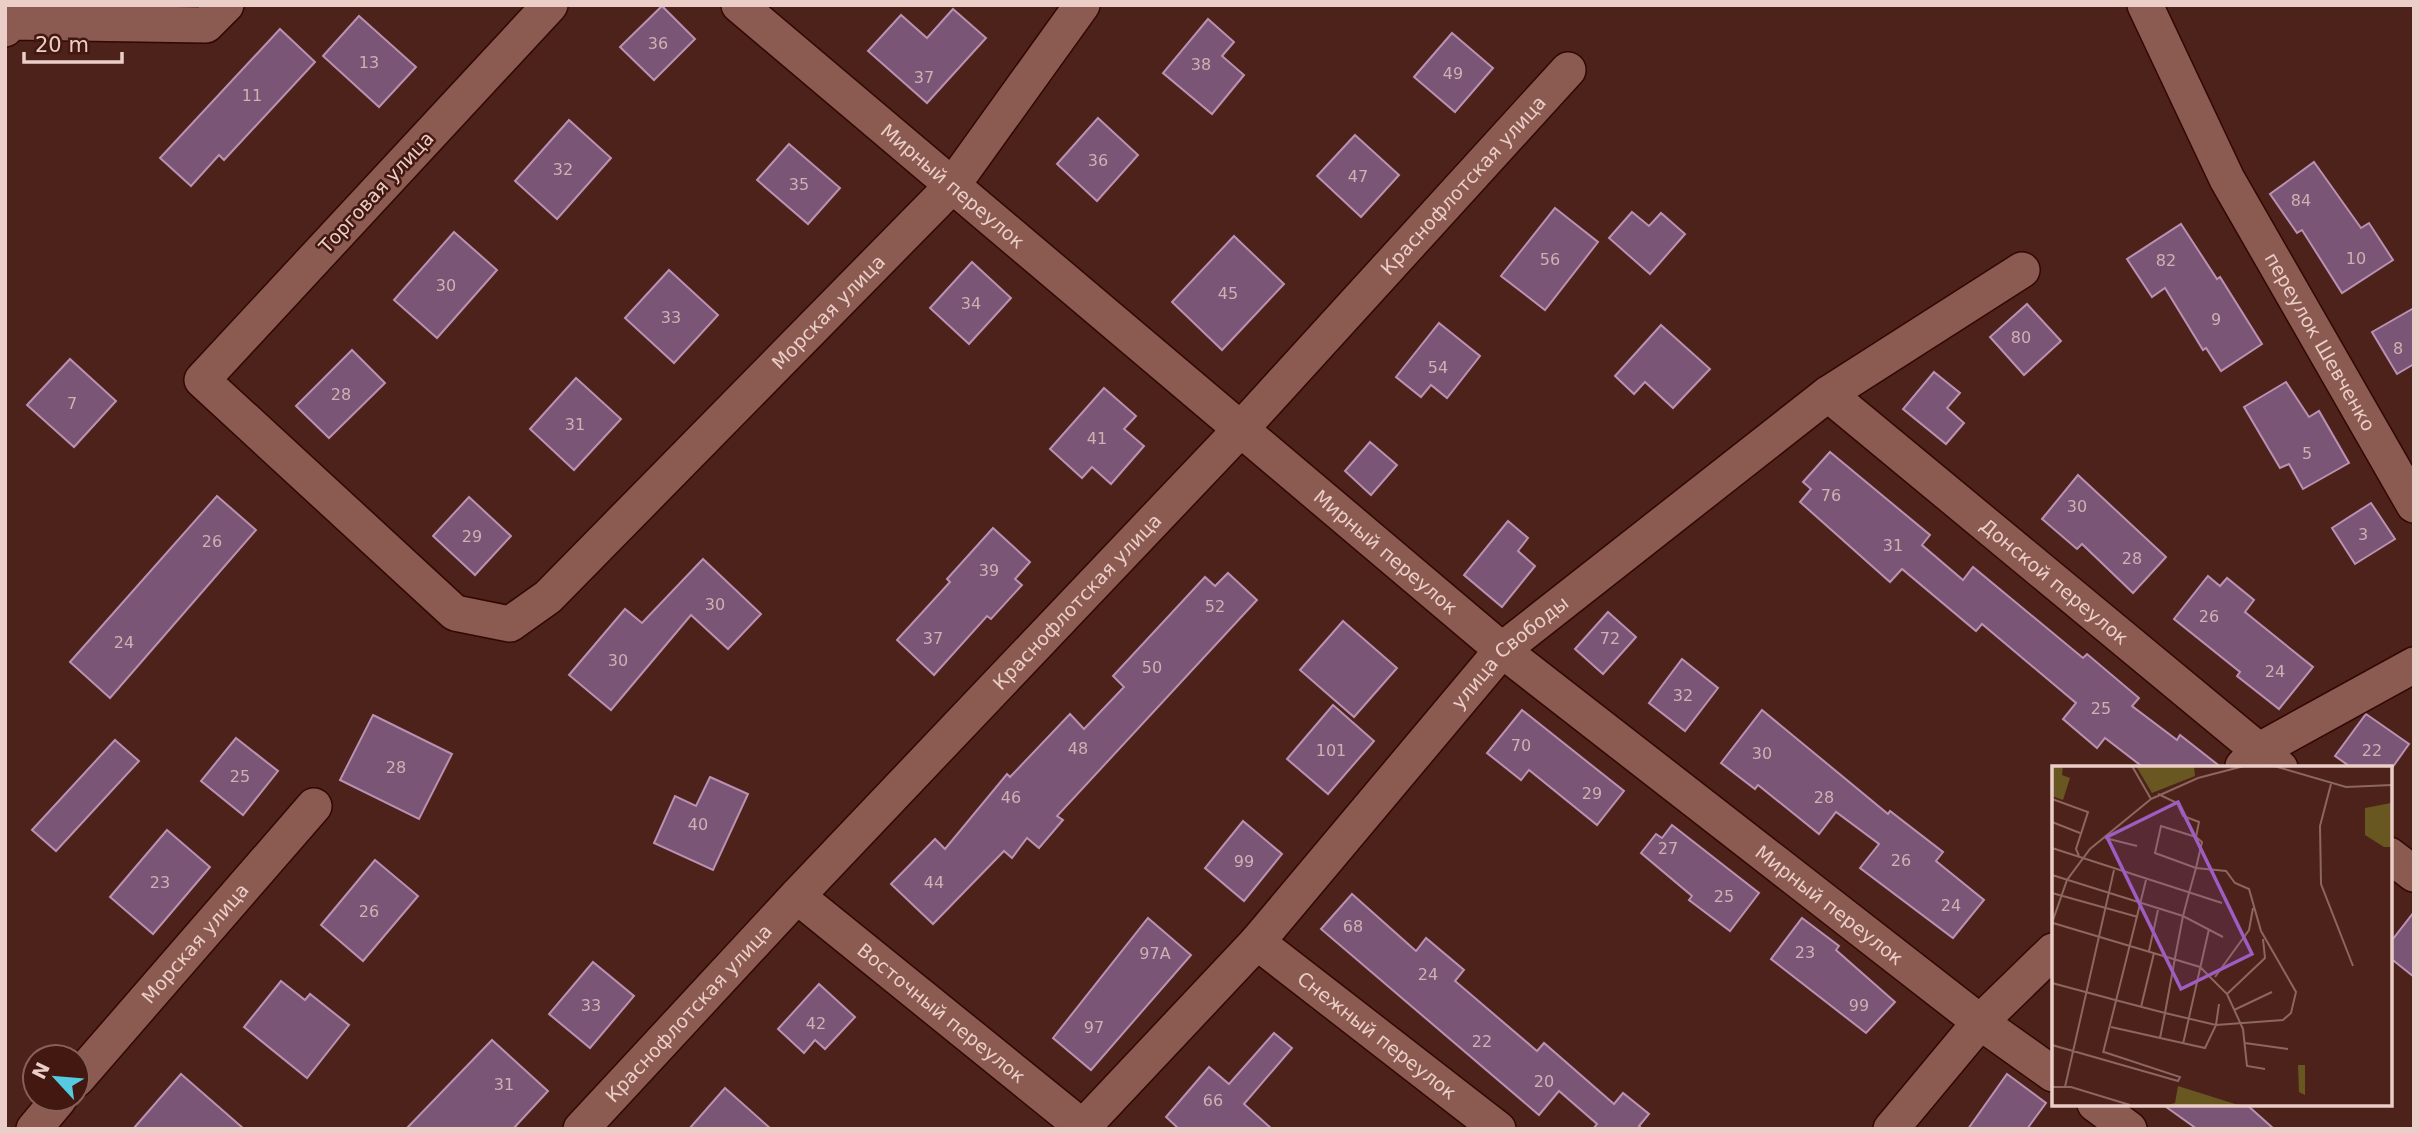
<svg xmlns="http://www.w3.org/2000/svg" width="2419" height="1134" font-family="'DejaVu Sans',sans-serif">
<rect width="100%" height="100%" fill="#4d221a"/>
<g fill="#7b5575" stroke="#ba91b3" stroke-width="2">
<path d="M662 6 695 39 654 80 620 47Z"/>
<path d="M953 9 986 38 927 103 868 51 901 15 927 38Z"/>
<path d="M359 16 416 67 379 107 323 56Z"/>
<path d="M1208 19 1234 42 1222 56 1244 75 1212 114 1163 73Z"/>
<path d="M280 29 315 62 224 160 219 155 191 186 160 158Z"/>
<path d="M1452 33 1493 68 1455 112 1414 77Z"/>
<path d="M1098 118 1138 155 1097 201 1057 164Z"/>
<path d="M569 120 611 158 557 219 515 181Z"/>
<path d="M1355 135 1399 175 1361 217 1317 176Z"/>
<path d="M789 144 840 188 808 224 757 180Z"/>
<path d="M2314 162 2361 228 2369 223 2393 260 2342 293 2302 230 2297 233 2270 194Z"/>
<path d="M1555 208 1598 242 1545 310 1501 276Z"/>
<path d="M1632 212 1649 226 1661 213 1685 234 1650 274 1609 238Z"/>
<path d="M2181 224 2217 279 2220 277 2262 344 2221 371 2206 348 2203 350 2165 288 2152 297 2127 259Z"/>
<path d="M454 232 497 270 437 338 394 300Z"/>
<path d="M1234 236 1284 284 1222 350 1172 302Z"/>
<path d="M972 262 1011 298 969 344 930 308Z"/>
<path d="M669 270 718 315 674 363 625 318Z"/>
<path d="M2027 304 2061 341 2024 375 1990 337Z"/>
<path d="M2414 308V364L2397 374 2372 332Z"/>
<path d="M1439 323 1480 356 1447 398 1431 385 1421 397 1396 377Z"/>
<path d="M1661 325 1710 369 1673 408 1645 382 1634 394 1615 376Z"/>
<path d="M352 350 385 383 329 438 296 406Z"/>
<path d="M70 359 116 401 74 447 27 405Z"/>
<path d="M1934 372 1960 393 1947 408 1964 423 1946 444 1903 409Z"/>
<path d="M576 378 621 419 574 470 530 429Z"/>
<path d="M2286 382 2309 417 2319 411 2349 463 2303 489 2289 464 2280 468 2244 407Z"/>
<path d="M1104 388 1136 416 1124 429 1144 446 1111 484 1092 467 1082 478 1050 449Z"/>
<path d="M1370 442 1397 465 1371 495 1345 471Z"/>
<path d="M1830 452 1930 535 1922 545 1963 580 1973 567 2083 658 2087 654 2139 698 2132 706 2177 740 2180 735 2222 768H2144L2105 738 2097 748 2063 719 2076 703 1982 624 1976 631 1902 569 1890 582 1800 502 1811 489 1803 482Z"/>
<path d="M2078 475 2166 557 2133 593 2082 544 2077 549 2042 519Z"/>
<path d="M217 496 256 530 110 698 70 662Z"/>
<path d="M469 497 511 536 475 575 433 536Z"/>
<path d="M2371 503 2395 539 2355 564 2332 528Z"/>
<path d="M1508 521 1528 538 1518 551 1535 566 1502 607 1464 575Z"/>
<path d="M993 528 1030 562 1015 579 1022 585 991 619 987 616 934 675 897 640 950 582 947 579Z"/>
<path d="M703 559 761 614 728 649 691 615 611 710 569 675 625 609 642 623Z"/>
<path d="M1228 573 1257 600 1057 816 1063 820 1039 848 1027 838 1012 858 1004 851 933 924 891 884 935 839 945 849 1007 774 1010 777 1070 714 1084 729 1124 687 1113 676 1205 577 1215 586Z"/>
<path d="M2208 576 2220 586 2227 578 2254 600 2245 612 2313 667 2279 709 2237 676 2240 672 2174 619Z"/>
<path d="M1608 612 1636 637 1603 674 1575 649Z"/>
<path d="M1343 621 1397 668 1354 717 1300 670Z"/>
<path d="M1682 659 1718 688 1685 731 1649 703Z"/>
<path d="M1333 705 1374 741 1328 794 1287 759Z"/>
<path d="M1522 710 1624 791 1597 825 1529 770 1521 780 1487 753Z"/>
<path d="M1762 710 1888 814 1890 811 1943 852 1936 861 1984 900 1953 938 1860 868 1879 844 1836 812 1819 834 1758 785 1755 789 1721 763Z"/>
<path d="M2366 714 2409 744 2392 768H2352L2335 756Z"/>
<path d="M373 715 452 754 419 819 340 780Z"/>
<path d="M236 738 278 771 243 815 201 781Z"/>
<path d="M115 740 139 761 56 851 32 830Z"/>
<path d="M710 777 748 794 713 870 654 843 675 796 696 806Z"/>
<path d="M1243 821 1282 854 1244 901 1205 868Z"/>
<path d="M1672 825 1759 893 1730 931 1689 900 1692 896 1641 853 1656 834 1662 838Z"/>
<path d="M167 830 210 867 153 934 110 897Z"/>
<path d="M375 860 418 896 363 961 321 925Z"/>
<path d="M1352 894 1416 951 1426 938 1464 970 1455 981 1537 1051 1544 1043 1614 1104 1623 1093 1649 1114 1639 1126 1642 1129H1593L1597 1124 1559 1091 1539 1115 1321 929Z"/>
<path d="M2414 912V977L2389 957V944Z"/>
<path d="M1148 918 1191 955 1091 1070 1053 1038Z"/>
<path d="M1802 918 1839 946 1836 950 1895 1002 1866 1033 1771 959Z"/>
<path d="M593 962 634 996 590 1048 549 1014Z"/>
<path d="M281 981 305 1000 310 994 349 1025 307 1078 244 1027Z"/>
<path d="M819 984 855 1017 825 1049 815 1040 804 1053 778 1029Z"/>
<path d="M1274 1033 1292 1048 1244 1104 1272 1129H1179L1166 1117 1209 1067 1229 1084Z"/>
<path d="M492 1040 548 1091 513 1129H406Z"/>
<path d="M181 1074 244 1129H133Z"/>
<path d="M2007 1074 2046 1103 2027 1129H1968Z"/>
<path d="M725 1088 771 1129H689Z"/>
<path d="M2162 1104H2246L2274 1129H2197Z"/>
</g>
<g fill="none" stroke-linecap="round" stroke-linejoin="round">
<g stroke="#310803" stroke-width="38">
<g id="minor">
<path id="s1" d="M550 5 202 380 455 613 510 624 548 597 952 186 1082 5"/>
<path id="s2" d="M739 5 1502 650 1980 1022 2053 1074"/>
<path id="s3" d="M2145 5 2227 179 2414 505"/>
<path d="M5 29 11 22 206 25 226 5"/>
<path id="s4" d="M1828 394 2280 768"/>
<path d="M2243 766 2258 751 2414 665"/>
<path d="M2389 855 2414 874"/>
<path id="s5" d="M797 896 1085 1129"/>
<path id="s6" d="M1257 942 1498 1129"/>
<path id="s7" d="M77 1079 314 806"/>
<path d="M2095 1104 2129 1129"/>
<path d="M34 1129 59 1099"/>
<path id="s8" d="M581 1129 797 896 1239 431 1568 70"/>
<path id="s9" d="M1081 1129 1257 942 1502 650 1828 394 2022 270"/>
<path d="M1891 1129 1980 1022 2053 951"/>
</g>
</g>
<use href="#minor" stroke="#8b5a50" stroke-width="35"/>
</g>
<g text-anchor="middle" stroke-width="5" stroke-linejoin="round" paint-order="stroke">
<g font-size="16" fill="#cfb0b3">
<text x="658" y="49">36</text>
<text x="369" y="68">13</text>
<text x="1201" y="70">38</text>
<text x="1453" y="79">49</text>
<text x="924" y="83">37</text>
<text x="252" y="101">11</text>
<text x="1098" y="166">36</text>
<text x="563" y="175">32</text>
<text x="1358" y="182">47</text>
<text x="799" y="190">35</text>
<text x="2301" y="206">84</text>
<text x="2356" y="264">10</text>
<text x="1550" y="265">56</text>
<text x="2166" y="266">82</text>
<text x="446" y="291">30</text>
<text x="1228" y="299">45</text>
<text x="971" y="309">34</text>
<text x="671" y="323">33</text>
<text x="2216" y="325">9</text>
<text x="2021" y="343">80</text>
<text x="2398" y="354">8</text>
<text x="1438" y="373">54</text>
<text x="341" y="400">28</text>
<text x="72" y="409">7</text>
<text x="575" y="430">31</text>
<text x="1097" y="444">41</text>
<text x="2307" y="459">5</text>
<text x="1831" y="501">76</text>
<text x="2077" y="512">30</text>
<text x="2363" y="540">3</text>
<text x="472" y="542">29</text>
<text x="212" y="547">26</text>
<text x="1893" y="551">31</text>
<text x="2132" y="564">28</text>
<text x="989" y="576">39</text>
<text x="715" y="610">30</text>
<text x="1215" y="612">52</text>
<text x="2209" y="622">26</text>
<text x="933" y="644">37</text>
<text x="1610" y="644">72</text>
<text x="124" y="648">24</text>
<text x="618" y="666">30</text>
<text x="1152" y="673">50</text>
<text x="2275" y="677">24</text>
<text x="1683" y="701">32</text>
<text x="2101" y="714">25</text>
<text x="1521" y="751">70</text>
<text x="1078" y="754">48</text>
<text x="1331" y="756">101</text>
<text x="2372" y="756">22</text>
<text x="1762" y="759">30</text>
<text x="396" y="773">28</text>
<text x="240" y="782">25</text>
<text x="1592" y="799">29</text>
<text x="1011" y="803">46</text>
<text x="1824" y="803">28</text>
<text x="698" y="830">40</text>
<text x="1668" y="854">27</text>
<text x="1901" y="866">26</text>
<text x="1244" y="867">99</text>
<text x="160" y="888">23</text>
<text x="934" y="888">44</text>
<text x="1724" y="902">25</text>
<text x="1951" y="911">24</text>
<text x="369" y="917">26</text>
<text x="1353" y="932">68</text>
<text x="1805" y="958">23</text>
<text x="1155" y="959">97А</text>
<text x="1428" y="980">24</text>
<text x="591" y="1011">33</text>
<text x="1859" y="1011">99</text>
<text x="816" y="1029">42</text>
<text x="1094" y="1033">97</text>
<text x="1482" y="1047">22</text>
<text x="1544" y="1087">20</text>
<text x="504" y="1090">31</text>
<text x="1213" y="1106">66</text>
</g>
<g font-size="19" fill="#ebcec8" stroke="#421810">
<text dy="7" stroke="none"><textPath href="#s8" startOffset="1292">Краснофлотская улица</textPath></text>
<text dy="7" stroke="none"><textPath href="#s2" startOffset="280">Мирный переулок</textPath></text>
<text transform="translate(376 192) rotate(-47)" y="7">Торговая улица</text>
<text dy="7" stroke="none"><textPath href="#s1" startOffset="1358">Морская улица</textPath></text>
<text dy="7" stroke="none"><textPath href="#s3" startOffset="380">переулок Шевченко</textPath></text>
<text dy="7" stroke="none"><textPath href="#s2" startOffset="847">Мирный переулок</textPath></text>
<text dy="7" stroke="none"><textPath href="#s4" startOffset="294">Донской переулок</textPath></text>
<text dy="7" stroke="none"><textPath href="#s8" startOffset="724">Краснофлотская улица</textPath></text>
<text dy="7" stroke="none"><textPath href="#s9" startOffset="642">улица Свободы</textPath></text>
<text dy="7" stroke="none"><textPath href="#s2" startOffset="1414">Мирный переулок</textPath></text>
<text dy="7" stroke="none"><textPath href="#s7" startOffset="180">Морская улица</textPath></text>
<text dy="7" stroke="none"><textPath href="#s5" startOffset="186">Восточный переулок</textPath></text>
<text dy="7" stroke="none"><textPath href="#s8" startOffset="158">Краснофлотская улица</textPath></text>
<text dy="7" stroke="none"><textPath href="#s6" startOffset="152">Снежный переулок</textPath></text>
</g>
</g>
<g transform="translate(2052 766)">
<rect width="340" height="340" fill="#4d221a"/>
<path d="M0 0H11L10 9 18 12 11 34 0 30ZM84 0H142L143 10 100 27ZM339 37V81H332L313 69V42ZM246 299H253V329L247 326ZM126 320 183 338 187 339H116L123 337Z" fill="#685720"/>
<path fill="none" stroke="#8c6760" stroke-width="2" d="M222 0 294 21 340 19M279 18 268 60 269 118 301 200M106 28 125 37 131 50 147 56 144 71M0 33 36 46 24 83 27 90M99 33 146 12 192 0M0 56 28 67M53 72 85 80M0 82 170 137M0 109 131 150 171 171M0 127 86 151M0 157 15 114 38 83 99 33 80 0M1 157 148 201 175 228 191 263 195 300 213 303M97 185 106 144M163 211 197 164 201 142M0 217 67 235 113 247 164 259 231 254 239 247 244 226 209 165 197 123 183 117 174 105 144 102 103 87 109 60 144 71 150 76 144 102 137 127 131 150 123 192 113 247 108 272M175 228 213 192 211 173M89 241 102 187M182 244 220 226M59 261 153 282 164 259 167 238M193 277 236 283M131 278 157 163M0 279 126 315 128 311 52 286M51 287 94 114M0 321H19L78 339M13 321 62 104"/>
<path fill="#9d5dc2" fill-opacity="0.15" stroke="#9d5dc2" stroke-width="3.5" d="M126 36 200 188 129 223 55 71Z"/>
<rect width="340" height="340" fill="none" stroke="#ebcec8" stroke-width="3.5"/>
</g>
<rect width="2419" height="1134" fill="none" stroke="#ebcec8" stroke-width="14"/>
<g transform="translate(56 1078) rotate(296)"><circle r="33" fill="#421810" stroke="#86615a" stroke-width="2"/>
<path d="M0-5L12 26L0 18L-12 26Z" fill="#55cae0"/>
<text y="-10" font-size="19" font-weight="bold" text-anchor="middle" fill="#ebcec8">N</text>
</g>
<path d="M24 52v10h98v-10" fill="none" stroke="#ebcec8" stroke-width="3.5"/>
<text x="35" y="52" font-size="21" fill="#ebcec8" stroke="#421810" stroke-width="5" paint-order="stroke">20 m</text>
</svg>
